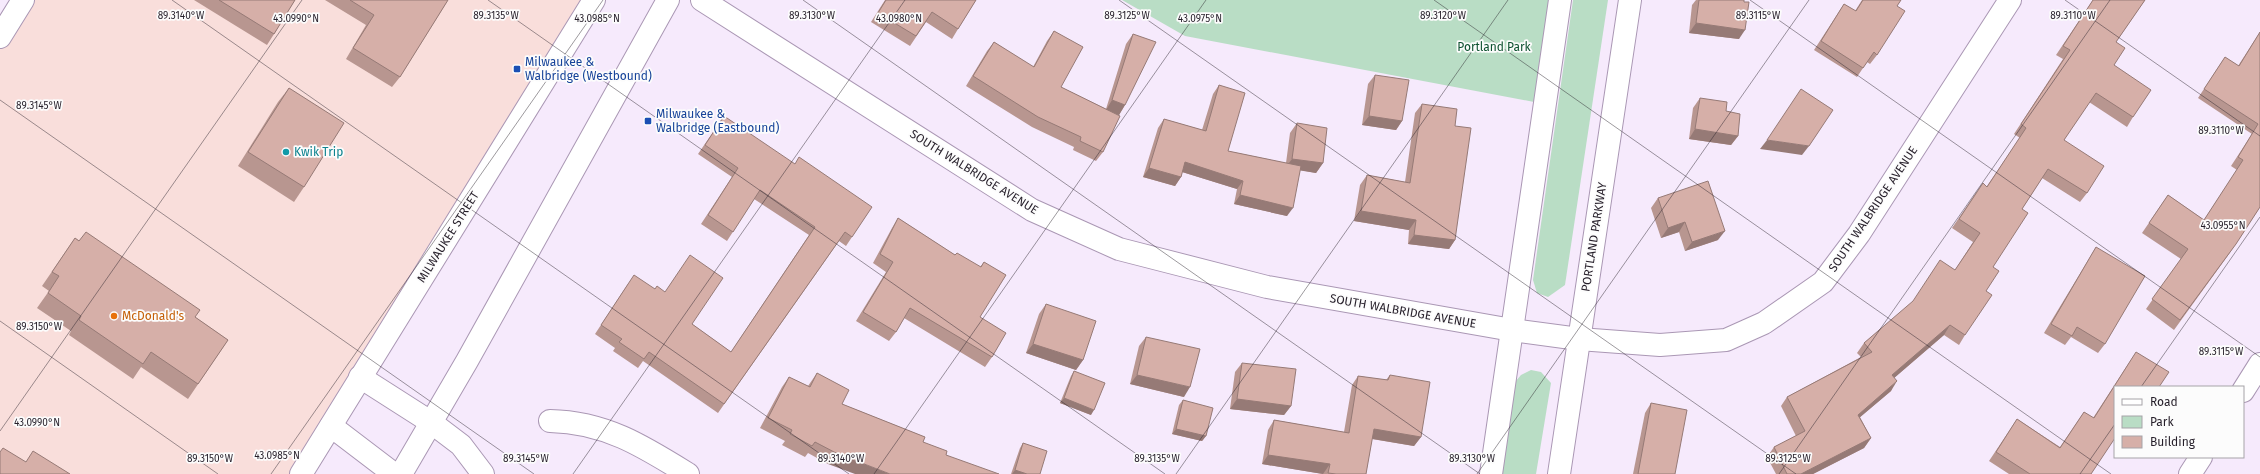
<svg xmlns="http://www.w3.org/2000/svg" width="2260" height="474" font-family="'Fira Sans',sans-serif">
<rect width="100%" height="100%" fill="#f6eafc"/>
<path fill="#f9dedb" d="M23 0H594L301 474H0V37Z"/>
<g fill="#b9ddc5">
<path d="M1122 0H1549L1534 102 1185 36Z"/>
<path d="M1573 0H1608L1565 285 1548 297 1537 293 1533 280Z"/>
<path d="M1531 370 1541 372 1551 383 1536 474H1502L1515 382 1521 375Z"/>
</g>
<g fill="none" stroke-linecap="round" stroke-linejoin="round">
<g stroke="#aa97b4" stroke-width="24">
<g id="street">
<path d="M702 0 1032 210 1119 249 1267 287 1512 330 1579 339 1660 345 1726 340 1764 323 1823 282 1859 234 2010 0"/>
<path d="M0 37 23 0"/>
<path d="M2243 391 2260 364"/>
<path d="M550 421C605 422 643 446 688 474"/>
<path d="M1491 474 1560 0"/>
<path d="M1559 474 1630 0"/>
<path d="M2190 474 2201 457"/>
</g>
</g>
<g stroke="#aa97b4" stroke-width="24">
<g id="secondary">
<path d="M360 377 432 423 461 445 483 474"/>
<path d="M331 426 394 474"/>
<path d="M301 474 594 0"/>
<path d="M401 474 467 361 668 0"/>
</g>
</g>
<use href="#street" stroke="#fff" stroke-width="22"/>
<use href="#secondary" stroke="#fff" stroke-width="22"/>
</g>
<g fill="#b89690">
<path d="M194 0H295L274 34 267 45Z"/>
<path d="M325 0H448L400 77 392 87 346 59 366 25Z"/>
<path d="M885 0H976L958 29 952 39 926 22 910 46 871 22Z"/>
<path d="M1696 0H1744L1739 39 1689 33 1692 5Z"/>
<path d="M1862 0H1901L1897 6 1877 55 1870 64 1867 62 1857 77 1814 50 1844 4 1855 11Z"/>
<path d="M2093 0H2145L2116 42 2114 65 2133 117 2127 127 2089 102 2064 140 2087 193 2080 202 2042 178 2022 209 1993 267 1986 291 1965 335 1959 345 1944 335 1894 378 1891 391 1860 417 1871 438 1864 448 1813 474H1776L1767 457 1774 447 1796 436 1781 406 1787 397 1861 357 1857 353 1864 343 1955 270 1973 242 1952 228 1976 193 1987 186 2020 138 2014 134 2063 59 2056 55Z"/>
<path d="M1054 31 1061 87 1106 109 1126 44 1133 34 1125 105 1119 115 1103 152 1096 161 1073 150 1074 147 1032 127 966 86 987 51 994 42 1033 67 1047 41Z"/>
<path d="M2260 32V207L2229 254 2174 330 2146 309 2181 259 2142 233 2168 195 2204 220 2237 170 2231 166 2252 134 2198 98 2225 57 2238 66Z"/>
<path d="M1375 75 1402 121 1396 130 1362 125 1368 84Z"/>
<path d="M1219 85 1228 151 1286 163 1290 133 1297 123 1323 163 1316 173 1300 170 1287 216 1234 204 1237 189 1182 172 1181 177 1175 186 1143 177 1158 128 1164 119 1202 130 1213 94Z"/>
<path d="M289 88 304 187 294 202 238 166 278 102Z"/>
<path d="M1700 98 1726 111 1738 136 1731 145 1689 139 1693 108Z"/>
<path d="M1422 104 1455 126V240L1449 249 1408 244 1409 230 1354 221 1360 185 1367 175 1405 182 1415 113Z"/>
<path d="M724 116 852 237 846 246 839 241 718 413 643 361 638 368 613 351 615 348 595 334 628 284 692 324 731 352 809 235 754 199 727 241 701 224 732 177 698 154Z"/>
<path d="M1658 198 1718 240 1685 251 1679 232 1661 238 1651 208Z"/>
<path d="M898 218 955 255 980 267 984 262 980 317 992 357 985 367 904 318 896 332 889 341 856 321 886 272 873 263 892 228Z"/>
<path d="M75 238 195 317 228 340 188 399 141 367 133 379 69 335 71 331 37 308 49 291 42 286Z"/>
<path d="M2096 247 2105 344 2098 353 2071 337 2065 345 2044 333 2090 257Z"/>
<path d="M1046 304 1083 360 1076 370 1026 353 1039 314Z"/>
<path d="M1146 337 1184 397 1130 384 1139 346Z"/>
<path d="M2136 352 2115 387 2091 474H2009L1989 461 2017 419 2060 447 2084 412 2093 418Z"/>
<path d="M1242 363 1291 406 1284 415 1230 409 1235 372Z"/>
<path d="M1074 371 1091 415 1060 403 1071 376Z"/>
<path d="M817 373 842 404 925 437 828 464 808 453 805 457 782 445 785 441 760 428 782 387 789 377 808 386Z"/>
<path d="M1390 375 1421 437 1414 446 1372 439 1366 474H1323L1262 464 1268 430 1274 420 1344 432 1352 385 1358 376 1386 380Z"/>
<path d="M1183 400 1206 436 1202 441 1172 434 1179 405Z"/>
<path d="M1651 403 1675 474H1633L1645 413Z"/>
<path d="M1023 443 1040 474H1011L1020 448Z"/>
</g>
<g fill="#967a76">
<path d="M1696 23 1745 30 1739 39 1689 33Z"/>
<path d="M1112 100 1125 105 1119 115 1106 110Z"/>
<path d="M1369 116 1402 121 1396 130 1362 125Z"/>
<path d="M1695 129 1738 136 1731 145 1689 139Z"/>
<path d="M1767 140 1809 146 1802 155 1760 149Z"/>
<path d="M1292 159 1323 163 1316 173 1285 168Z"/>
<path d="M1185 162 1243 181 1237 189 1179 171Z"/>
<path d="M1149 168 1181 177 1175 186 1143 177Z"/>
<path d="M1240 195 1293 208 1287 216 1234 204Z"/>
<path d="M1361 211 1416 220 1409 230 1354 221Z"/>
<path d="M1685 222 1679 232 1661 238 1668 228Z"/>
<path d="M1725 231 1718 240 1685 251 1692 242Z"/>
<path d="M1414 235 1455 240 1449 249 1408 244Z"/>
<path d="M1950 325 1944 335 1886 385 1892 375Z"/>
<path d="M1033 344 1083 360 1076 370 1026 353Z"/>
<path d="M1137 375 1190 387 1184 397 1130 384Z"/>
<path d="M1897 381 1891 391 1852 424 1858 415Z"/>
<path d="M1064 398 1094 410 1091 415 1060 403Z"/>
<path d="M1237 399 1291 406 1284 415 1230 409Z"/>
<path d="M1176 429 1206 436 1202 441 1172 434Z"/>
<path d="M1374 429 1421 437 1414 446 1367 438Z"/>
<path d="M1871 438 1864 448 1813 474H1801Z"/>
<path d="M836 453 890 474H855L828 464Z"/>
<path d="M1268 455 1330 464 1323 474 1262 464Z"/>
<path d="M1015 470 1027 474H1012Z"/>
</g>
<g fill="#d6afa8" stroke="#967a76">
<path d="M219 0H295L274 34Z"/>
<path d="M350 0H448L400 77 353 48 374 15Z"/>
<path d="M886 0H976L958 29 932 12 916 36 878 13Z"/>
<path d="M1699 0H1744V2H1749L1745 30 1696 23Z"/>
<path d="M1863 0H1901L1897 6 1905 11 1877 55 1874 52 1863 68 1821 41 1844 4 1856 11Z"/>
<path d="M2093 0H2145L2116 42 2125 48 2114 65 2151 90 2133 117 2096 93 2064 140 2104 166 2087 193 2048 169 2022 209 2028 213 1993 267 1999 271 1986 291 1992 295 1965 335 1950 325 1892 375 1897 381 1858 415 1871 438 1801 474H1787L1774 447 1805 431 1787 397 1872 352 1864 343 1913 301 1940 260 1955 270 1980 233 1959 219 1983 183 1987 187 2026 128 2021 124 2070 50 2063 46Z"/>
<path d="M1054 31 1083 47 1061 87 1120 116 1103 152 1080 141 1081 137 1038 117 973 76 994 42 1034 67Z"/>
<path d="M2260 32V207L2236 244 2180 320 2152 299 2188 249 2149 223 2168 195 2204 220 2243 160 2238 157 2258 124 2204 89 2225 57 2239 66Z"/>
<path d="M1133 34 1156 42 1125 105 1112 100Z"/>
<path d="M1375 75 1409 80 1402 121 1369 116Z"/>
<path d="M1219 85 1245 93 1228 151 1301 166 1293 208 1240 195 1243 181 1185 162 1181 177 1149 168 1164 119 1206 131Z"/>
<path d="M289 88 344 123 304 187 248 152Z"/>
<path d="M1801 89 1833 110 1809 146 1767 140Z"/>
<path d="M1700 98 1727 102 1726 111 1740 114 1738 136 1695 129Z"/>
<path d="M1422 104 1457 109 1455 126 1471 128 1455 240 1414 235 1416 220 1361 211 1367 175 1410 183Z"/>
<path d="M724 116 795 164 799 157 872 207 852 237 845 232 724 404 649 352 644 359 619 342 622 339 601 325 634 275 655 289 657 286 665 292 690 255 723 278 692 324 731 352 815 227 760 190 733 232 708 215 738 168 705 145Z"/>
<path d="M1297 123 1327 128 1323 163 1292 159Z"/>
<path d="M1708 181 1725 231 1692 242 1685 222 1668 228 1658 198Z"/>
<path d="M898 218 955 255 957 253 981 267 984 262 1006 275 980 317 1006 333 992 357 910 308 896 332 863 312 893 262 880 254Z"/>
<path d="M86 232 200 310 195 317 228 340 198 384 151 352 143 364 79 320 81 316 48 293 59 276 52 272 75 238 79 241Z"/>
<path d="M2096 247 2145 276 2105 344 2077 327 2072 336 2051 324Z"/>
<path d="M1046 304 1096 321 1083 360 1033 344Z"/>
<path d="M1146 337 1200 349 1190 387 1137 375Z"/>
<path d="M2136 352 2169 372 2159 387H2115V438L2091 474H2030L1996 452 2017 419 2060 448 2084 412 2094 418Z"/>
<path d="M1242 363 1296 369 1291 406 1237 399Z"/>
<path d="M1074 371 1105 383 1094 410 1064 398Z"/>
<path d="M817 373 849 390 842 404 925 437 923 442 947 451 946 455 999 474H890L836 453 815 442 812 446 790 434 792 430 768 418 789 377 810 387Z"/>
<path d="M1390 375 1430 382 1421 437 1374 429 1366 474H1336L1328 473 1330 464 1268 455 1274 420 1349 433 1358 376 1388 380Z"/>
<path d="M1183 400 1213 408 1206 436 1176 429Z"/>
<path d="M1651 403 1687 410 1675 474H1638Z"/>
<path d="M1023 443 1047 451 1040 474H1027L1015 470Z"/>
<path d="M3 448 26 462 33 451 70 474H0V452Z"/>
</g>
<path fill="none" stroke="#251e29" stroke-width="1" stroke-opacity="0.45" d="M172 0 849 474M488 0 1165 474M803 0 1480 474M1119 0 1796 474M1434 0 2111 474M1750 0 2260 357M2065 0 2260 136M0 100 534 474M0 321 218 474M2141 387 2260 217M0 431 302 0M271 474 603 0M573 474 905 0M874 474 1206 0M1176 474 1508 0M1477 474 1809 0M1779 474 2110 0M2080 474 2115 424"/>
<g fill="#1a4fb4" stroke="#fcfcfc" stroke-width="1.5">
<rect x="513" y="65" width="8" height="8" rx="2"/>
<rect x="644" y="117" width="8" height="8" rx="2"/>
</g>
<circle fill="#0f9aa8" stroke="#fcfcfc" stroke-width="1.5" cx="286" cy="152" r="4"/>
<circle fill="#e8710a" stroke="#fcfcfc" stroke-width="1.5" cx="114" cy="316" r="4"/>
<g text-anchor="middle" stroke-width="3.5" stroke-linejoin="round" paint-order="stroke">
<g font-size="12" fill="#0d512f" stroke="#fcfcfc">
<text x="1494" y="51">Portland Park</text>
</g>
<g font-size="12" fill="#164399" stroke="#fcfcfc" text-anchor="start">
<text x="525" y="66">Milwaukee &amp;<tspan x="525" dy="14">Walbridge (Westbound)</tspan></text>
<text x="656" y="118">Milwaukee &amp;<tspan x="656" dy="14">Walbridge (Eastbound)</tspan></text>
</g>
<g font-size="12" fill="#0d838f" stroke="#fcfcfc" text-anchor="start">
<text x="294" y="156">Kwik Trip</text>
</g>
<g font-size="12" fill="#251e29" stroke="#fcfcfc">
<text transform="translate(974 172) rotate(32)" y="4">SOUTH WALBRIDGE AVENUE</text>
<text transform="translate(1873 209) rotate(-56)" y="4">SOUTH WALBRIDGE AVENUE</text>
<text transform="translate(448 237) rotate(-58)" y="4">MILWAUKEE STREET</text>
<text transform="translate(1594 237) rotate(-81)" y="4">PORTLAND PARKWAY</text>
<text transform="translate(1403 311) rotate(10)" y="4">SOUTH WALBRIDGE AVENUE</text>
</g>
<g font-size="12" fill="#c56008" stroke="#fcfcfc" text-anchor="start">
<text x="122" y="320">McDonald's</text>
</g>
</g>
<g font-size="10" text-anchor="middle" fill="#251e29" stroke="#fcfcfc" stroke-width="3.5" stroke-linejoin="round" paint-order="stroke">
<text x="181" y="19">89.3140°W</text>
<text x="496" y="19">89.3135°W</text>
<text x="812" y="19">89.3130°W</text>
<text x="1127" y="19">89.3125°W</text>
<text x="1758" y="19">89.3115°W</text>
<text x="1443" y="19">89.3120°W</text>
<text x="2073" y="19">89.3110°W</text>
<text x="296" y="22">43.0990°N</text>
<text x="597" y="22">43.0985°N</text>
<text x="899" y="22">43.0980°N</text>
<text x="1200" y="22">43.0975°N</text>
<text x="39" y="109">89.3145°W</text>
<text x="2221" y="134">89.3110°W</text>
<text x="2223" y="229">43.0955°N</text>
<text x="39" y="330">89.3150°W</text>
<text x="2221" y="355">89.3115°W</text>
<text x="37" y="426">43.0990°N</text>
<text x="277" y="459">43.0985°N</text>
<text x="210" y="462">89.3150°W</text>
<text x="526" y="462">89.3145°W</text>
<text x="841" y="462">89.3140°W</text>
<text x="1157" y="462">89.3135°W</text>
<text x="1472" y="462">89.3130°W</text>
<text x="1788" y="462">89.3125°W</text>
</g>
<rect x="2114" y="386" width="130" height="72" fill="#fcfcfc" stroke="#a6a3a8"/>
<rect x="2122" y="399" width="20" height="6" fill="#ffffff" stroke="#a6a3a8"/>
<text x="2150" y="406" font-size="12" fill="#251e29">Road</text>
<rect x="2122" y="416" width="20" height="12" fill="#b9ddc5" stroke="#a6a3a8"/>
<text x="2150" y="426" font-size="12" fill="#251e29">Park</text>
<rect x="2122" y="436" width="20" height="12" fill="#d6afa8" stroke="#a6a3a8"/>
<text x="2150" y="446" font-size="12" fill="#251e29">Building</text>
</svg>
